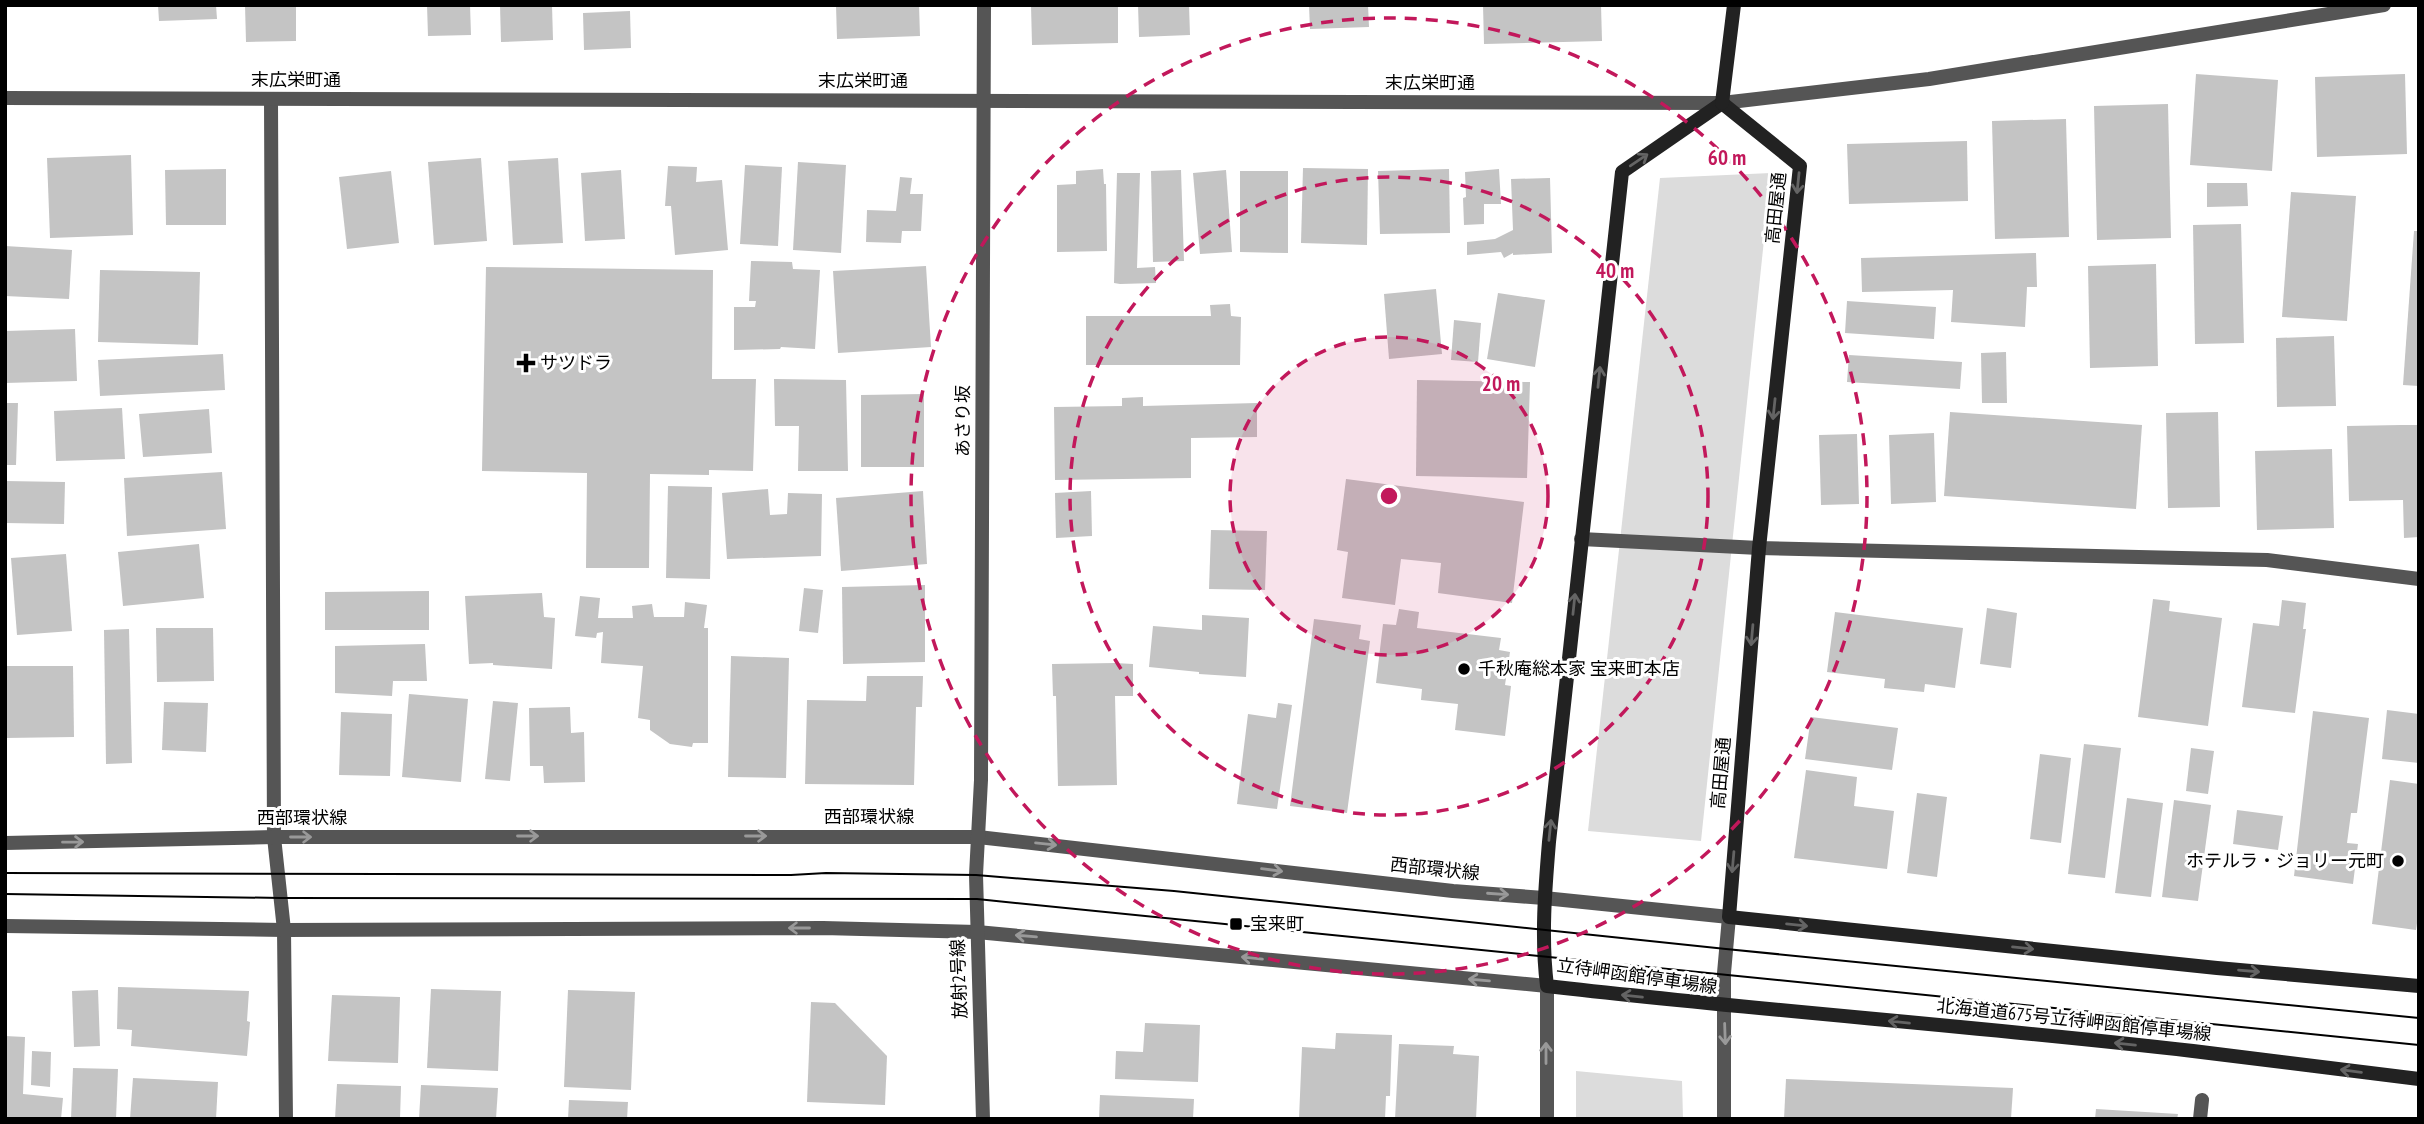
<svg xmlns="http://www.w3.org/2000/svg" width="2424" height="1124" font-family="'PT Sans Narrow','Noto Sans JP',sans-serif">
<rect width="100%" height="100%" fill="#fff"/>
<g fill="#dcdcdc">
<path d="M1771 173 1701 841 1588 831 1660 178Z"/>
<path d="M1576 1071 1682 1081 1683 1119H1576Z"/>
</g>
<g fill="#c4c4c4">
<path d="M158 5H216L217 19 159 21Z"/>
<path d="M245 5H296V41L246 42Z"/>
<path d="M427 5H470L471 35 428 36Z"/>
<path d="M500 5H552L553 40 501 42Z"/>
<path d="M836 5H919L920 36 837 39Z"/>
<path d="M1031 5H1118V43L1032 45Z"/>
<path d="M1138 5H1189L1190 35 1139 37Z"/>
<path d="M1309 5H1368L1369 27 1310 29Z"/>
<path d="M1483 5H1601L1602 41 1484 44Z"/>
<path d="M630 11 631 48 584 50 583 13Z"/>
<path d="M2196 74 2278 80 2272 171 2190 165Z"/>
<path d="M2405 74 2407 154 2317 157 2315 77Z"/>
<path d="M2168 104 2171 238 2097 240 2094 106Z"/>
<path d="M2066 119 2069 237 1995 239 1992 121Z"/>
<path d="M1967 141 1968 201 1849 204 1847 144Z"/>
<path d="M131 155 133 235 50 238 47 158Z"/>
<path d="M481 158 487 241 434 245 428 162Z"/>
<path d="M558 158 563 243 513 245 508 161Z"/>
<path d="M798 162 846 165 841 253 793 250Z"/>
<path d="M745 165 782 167 778 246 740 244Z"/>
<path d="M668 166 697 167 696 182 722 180 728 250 675 255 671 206H665Z"/>
<path d="M1303 168 1368 169 1367 245 1301 243Z"/>
<path d="M226 169V225H166L165 170Z"/>
<path d="M1103 169 1104 184H1106L1107 251 1057 252V185L1076 184V171Z"/>
<path d="M1449 169 1450 233 1380 234 1378 171Z"/>
<path d="M1499 169 1501 204H1484V224L1464 225 1463 198 1466 197 1465 172Z"/>
<path d="M621 170 625 239 585 241 581 173Z"/>
<path d="M1181 170 1184 261 1153 262 1151 171Z"/>
<path d="M1226 170 1232 252 1200 254 1193 173Z"/>
<path d="M391 171 399 243 347 249 339 177Z"/>
<path d="M1240 171H1288V253L1240 252Z"/>
<path d="M1117 173H1140L1137 268 1155 267 1156 283 1120 284 1114 283Z"/>
<path d="M900 177 912 178 910 194H923L921 231H902L901 243 866 242 867 210 896 211Z"/>
<path d="M1550 178 1552 253 1513 255V253L1504 258 1501 252 1467 255V242L1495 239 1513 230 1511 179Z"/>
<path d="M2207 183H2247L2248 206 2207 207Z"/>
<path d="M2291 192 2356 196 2347 321 2282 317Z"/>
<path d="M2241 224 2244 343 2195 344 2193 225Z"/>
<path d="M2414 231H2419V386L2403 385Z"/>
<path d="M5 246 72 250 69 299 5 296Z"/>
<path d="M2036 253 2037 287H2027L2025 327 1951 322 1953 290 1862 292 1861 258Z"/>
<path d="M751 261 792 262 793 269 820 270 815 349 781 347 780 349 734 350V307H755L756 301H749Z"/>
<path d="M2156 264 2158 366 2090 368 2088 266Z"/>
<path d="M926 266 931 347 838 353 833 271Z"/>
<path d="M486 267 713 270 712 379H756L753 471 709 470V475L650 474 649 568H586L587 473 482 471Z"/>
<path d="M100 270 200 272 198 345 98 342Z"/>
<path d="M1436 289 1442 354 1389 359 1384 294Z"/>
<path d="M1498 293 1545 300 1535 367 1487 359Z"/>
<path d="M1847 301 1936 307 1934 339 1845 333Z"/>
<path d="M1230 304 1231 316 1241 317 1240 365H1086V316H1211L1210 305Z"/>
<path d="M1454 320 1481 323 1478 362 1451 360Z"/>
<path d="M75 329 77 381 5 383V331Z"/>
<path d="M2334 336 2336 406 2277 407 2276 338Z"/>
<path d="M2006 352 2007 403H1982L1981 353Z"/>
<path d="M223 354 225 390 100 396 98 360Z"/>
<path d="M1849 355 1962 362 1960 389 1847 382Z"/>
<path d="M774 379 846 380 848 471H798L799 426H775Z"/>
<path d="M1417 380 1530 382 1527 478 1416 476Z"/>
<path d="M924 394V467H861V395Z"/>
<path d="M1143 397V406L1257 403V437L1191 438V478L1055 480 1054 407 1122 406V398Z"/>
<path d="M5 403H18L16 465H5Z"/>
<path d="M122 408 125 459 56 461 54 411Z"/>
<path d="M209 409 212 453 143 457 139 414Z"/>
<path d="M1950 412 2142 425 2136 509 1944 496Z"/>
<path d="M2218 412 2220 507 2168 508 2166 413Z"/>
<path d="M2401 425H2419V537L2404 538 2403 500 2349 501 2347 426Z"/>
<path d="M1934 433 1936 502 1891 504 1889 435Z"/>
<path d="M1857 434 1859 504 1821 505 1819 435Z"/>
<path d="M2332 449 2334 528 2257 530 2255 451Z"/>
<path d="M222 472 226 529 127 536 124 478Z"/>
<path d="M1346 479 1524 502 1512 603 1438 593 1441 563 1401 559 1395 605 1342 598 1348 552 1337 550Z"/>
<path d="M5 481 65 482 64 524 5 523Z"/>
<path d="M668 486 712 487 710 579 666 578Z"/>
<path d="M768 489 770 515 787 514 788 493 822 494 821 556 727 559 722 493Z"/>
<path d="M923 491 927 564 841 571 836 498Z"/>
<path d="M1091 491 1092 536 1056 538 1055 493Z"/>
<path d="M1211 530 1267 531 1265 590 1209 589Z"/>
<path d="M199 544 204 598 123 606 118 552Z"/>
<path d="M66 554 72 631 17 635 11 558Z"/>
<path d="M925 585V662L843 664 842 587Z"/>
<path d="M804 588 823 590 818 633 799 631Z"/>
<path d="M429 591V630H325V592Z"/>
<path d="M542 593 544 617 555 618 552 669 493 665V663L469 664 465 596Z"/>
<path d="M580 596 600 598 598 618H633L632 606 652 604 654 617H684L685 602 707 605 704 628H708V743H693L692 747 670 744 650 730V720L638 718 643 666 601 663 603 632 597 633 596 638 575 636Z"/>
<path d="M2153 599 2170 601 2169 611 2222 618 2208 726 2138 717Z"/>
<path d="M2282 600 2306 603 2303 629H2306L2295 713 2242 707 2253 623 2279 626Z"/>
<path d="M1987 608 2017 613 2011 668 1980 664Z"/>
<path d="M1399 609 1419 612 1417 628 1501 638 1499 650 1510 652 1505 685 1511 686 1505 736 1455 730 1458 704 1421 700 1422 689 1376 683 1383 624 1396 625Z"/>
<path d="M1835 612 1963 628 1955 688 1925 684 1924 692 1884 688 1885 679 1827 672Z"/>
<path d="M1202 615 1249 618 1246 677 1199 674V672L1149 667 1153 626 1202 630Z"/>
<path d="M1314 619 1361 625 1359 639 1370 641 1347 813 1290 806Z"/>
<path d="M156 628H213L214 681 157 682Z"/>
<path d="M129 629 132 763 106 764 104 630Z"/>
<path d="M425 644 427 681H393L392 696 335 693V646Z"/>
<path d="M731 656 789 658 786 778 728 777Z"/>
<path d="M1115 663 1133 664V696H1115L1117 785 1058 786 1056 696H1053L1052 664Z"/>
<path d="M5 666H73L74 737 5 738Z"/>
<path d="M867 676H923L922 707H916L914 785 805 784 807 700 866 701Z"/>
<path d="M409 694 468 699 461 782 402 777Z"/>
<path d="M493 701 518 703 510 781 485 779Z"/>
<path d="M164 702 208 703 206 752 162 750Z"/>
<path d="M1278 703 1292 705 1277 809 1237 804 1248 714 1276 718Z"/>
<path d="M570 707 571 733 584 732 585 782 544 783 543 766H530L529 708Z"/>
<path d="M2387 710 2419 714V763L2382 759Z"/>
<path d="M2313 711 2369 718 2357 813H2351L2347 843 2358 844 2353 884 2294 876Z"/>
<path d="M341 712 392 714 390 776 339 775Z"/>
<path d="M1811 717 1898 728 1892 770 1805 759Z"/>
<path d="M2084 744 2121 748 2105 878 2068 874Z"/>
<path d="M2191 748 2214 751 2208 794 2186 791Z"/>
<path d="M2040 754 2071 758 2061 843 2030 839Z"/>
<path d="M1806 770 1857 777 1854 806 1894 811 1887 869 1794 858Z"/>
<path d="M2390 780 2419 784V910L2416 930 2372 924Z"/>
<path d="M1917 793 1947 797 1937 877 1907 873Z"/>
<path d="M2127 798 2163 803 2151 897 2115 893Z"/>
<path d="M2174 800 2211 805 2198 901 2162 897Z"/>
<path d="M2237 810 2283 816 2278 850 2233 844Z"/>
<path d="M118 987 249 991 247 1021 250 1022 247 1056 131 1046 132 1030 117 1029Z"/>
<path d="M431 989 501 991 498 1071 427 1068Z"/>
<path d="M98 990 100 1046 74 1047 72 991Z"/>
<path d="M568 990 635 992 631 1090 564 1087Z"/>
<path d="M332 995 400 997 398 1063 328 1061Z"/>
<path d="M811 1002 835 1003 887 1056 885 1105 807 1102Z"/>
<path d="M1145 1023 1200 1025 1198 1082 1115 1079 1116 1051 1143 1052Z"/>
<path d="M1336 1033 1392 1035 1390 1096H1386L1385 1119H1299L1302 1047 1335 1049Z"/>
<path d="M5 1036 25 1037 23 1094 63 1098 61 1119H5Z"/>
<path d="M1399 1044 1454 1046 1453 1054 1479 1056 1476 1119H1395Z"/>
<path d="M32 1051 51 1052 50 1087 31 1085Z"/>
<path d="M73 1068 118 1069 116 1119H71Z"/>
<path d="M133 1078 218 1082 216 1119H130Z"/>
<path d="M1786 1079 2013 1088 2011 1119H1784Z"/>
<path d="M337 1084 401 1086 400 1119H335Z"/>
<path d="M421 1085 498 1088 496 1119H419Z"/>
<path d="M1100 1095 1194 1099 1193 1119H1099Z"/>
<path d="M569 1100 628 1102 627 1119H568Z"/>
<path d="M2096 1109 2178 1114 2177 1119H2095Z"/>
</g>
<g fill="none" stroke-linecap="round" stroke-linejoin="round">
<g stroke="#555" stroke-width="14">
<path d="M271 99 274 837 284 930 286 1119"/>
<path d="M1581 539 1759 548 2267 560 2419 579"/>
<path d="M1547 1119V986"/>
<path d="M1724 1119V973L1729 917"/>
<path d="M2200 1119 2202 1100"/>
</g>
<g stroke="#555" stroke-width="14">
<path d="M5 98 1722 103 1929 79 2384 5"/>
<path d="M5 843 274 837H978L1453 891 1544 898 1729 917"/>
<path d="M5 926 284 930 823 928 977 932 1547 986"/>
<path d="M983 1119 976 875 981 780 984 5"/>
</g>
<g stroke="#222" stroke-width="14">
<path d="M1722 103 1622 172 1549 842C1545 890 1541 938 1547 986 1762 1011 1978 1026 2193 1051 2269 1060 2344 1070 2419 1079"/>
<path d="M1722 103 1800 166 1759 548 1729 917 2217 968 2419 986"/>
<path d="M1722 103 1734 5"/>
</g>
<g stroke="#000" stroke-width="2">
<path d="M5 873 791 875 826 873 976 875 1174 891 1726 949 2419 1018"/>
<path d="M5 894 281 898 977 899 2419 1045"/>
</g>
</g>
<defs><path id="oneway-shaft" d="M-6 0H5M1.5-3L5.5 0L1.5 3" fill="none" stroke-width="1.6" stroke-linecap="round" stroke-linejoin="round" transform="scale(1.75)"/></defs>
<g stroke="#646464">
<use href="#oneway-shaft" transform="translate(1639 160) rotate(-34)"/>
<use href="#oneway-shaft" transform="translate(1798 183) rotate(96)"/>
<use href="#oneway-shaft" transform="translate(1599 377) rotate(-84)"/>
<use href="#oneway-shaft" transform="translate(1774 409) rotate(96)"/>
<use href="#oneway-shaft" transform="translate(1574 604) rotate(-84)"/>
<use href="#oneway-shaft" transform="translate(1752 635) rotate(95)"/>
<use href="#oneway-shaft" transform="translate(1550 830) rotate(-84)"/>
<use href="#oneway-shaft" transform="translate(1733 862) rotate(95)"/>
<use href="#oneway-shaft" transform="translate(1797 925) rotate(6)"/>
<use href="#oneway-shaft" transform="translate(2023 948) rotate(6)"/>
<use href="#oneway-shaft" transform="translate(2249 971) rotate(5)"/>
<use href="#oneway-shaft" transform="translate(1632 996) rotate(-174)"/>
<use href="#oneway-shaft" transform="translate(1899 1022) rotate(-174)"/>
<use href="#oneway-shaft" transform="translate(2125 1044) rotate(-174)"/>
<use href="#oneway-shaft" transform="translate(2351 1071) rotate(-173)"/>
</g>
<g stroke="#999">
<use href="#oneway-shaft" transform="translate(528 836)"/>
<use href="#oneway-shaft" transform="translate(756 836)"/>
<use href="#oneway-shaft" transform="translate(301 837)"/>
<use href="#oneway-shaft" transform="translate(73 842) rotate(-1)"/>
<use href="#oneway-shaft" transform="translate(1046 844) rotate(6)"/>
<use href="#oneway-shaft" transform="translate(1272 870) rotate(7)"/>
<use href="#oneway-shaft" transform="translate(1498 894) rotate(4)"/>
<use href="#oneway-shaft" transform="translate(799 928) rotate(180)"/>
<use href="#oneway-shaft" transform="translate(1026 936) rotate(-175)"/>
<use href="#oneway-shaft" transform="translate(1252 958) rotate(-174)"/>
<use href="#oneway-shaft" transform="translate(1479 980) rotate(-175)"/>
<use href="#oneway-shaft" transform="translate(1725 1034) rotate(88)"/>
<use href="#oneway-shaft" transform="translate(1546 1053) rotate(-90)"/>
</g>
<circle cx="1389" cy="496" r="159" fill="#c2185b" fill-opacity=".12"/>
<g fill="none" stroke="#c2185b" stroke-width="3.5" stroke-dasharray="12 9">
<circle cx="1389" cy="496" r="159"/>
<circle cx="1389" cy="496" r="319"/>
<circle cx="1389" cy="496" r="478"/>
</g>
<g fill="#000" stroke="#fff" stroke-width="2.5">
<path d="M522.5 352.5h7v7h7v7h-7v7h-7v-7h-7v-7h7z"/>
<circle cx="1464" cy="669" r="7"/>
<circle cx="2398" cy="861" r="7"/>
<rect x="1229" y="917" width="14" height="14" rx="3.5"/>
</g>
<g text-anchor="middle" stroke-width="6" stroke-linejoin="round" paint-order="stroke">
<g font-size="18" fill="#000" stroke="#fff">
<text x="296" y="86">末広栄町通</text>
<text x="863" y="87">末広栄町通</text>
<text x="1430" y="89">末広栄町通</text>
<text transform="translate(1776 208) rotate(-84)" y="6">高田屋通</text>
<text transform="translate(963 421) rotate(-90)" y="6">あさり坂</text>
<text transform="translate(1721 773) rotate(-85)" y="6">高田屋通</text>
<text x="869" y="823">西部環状線</text>
<text x="302" y="824">西部環状線</text>
<text transform="translate(1435 869) rotate(6)" y="6">西部環状線</text>
<text transform="translate(1637 976) rotate(8)" y="6">立待岬函館停車場線</text>
<text transform="translate(959 979) rotate(-92)" y="6">放射2号線</text>
<text transform="translate(2074 1020) rotate(6)" y="6">北海道道675号立待岬函館停車場線</text>
</g>
<g font-size="18" fill="#000" stroke="#fff" text-anchor="start">
<text x="540" y="369">サツドラ</text>
<text x="1478" y="675">千秋庵総本家 宝来町本店</text>
<text x="2384" y="867" text-anchor="end">ホテルラ・ジョリー元町</text>
<text x="1250" y="930">宝来町</text>
</g>
</g>
<circle cx="1389" cy="496" r="10" fill="#c2185b" stroke="#fff" stroke-width="3.5"/>
<g font-size="21" text-anchor="middle" font-weight="bold" fill="#c2185b" stroke="#fff" stroke-width="6" stroke-linejoin="round" paint-order="stroke">
<text x="1727" y="165">60 m</text>
<text x="1615" y="278">40 m</text>
<text x="1501" y="391">20 m</text>
</g>
<rect width="2424" height="1124" fill="none" stroke="#000000" stroke-width="14"/>
</svg>
